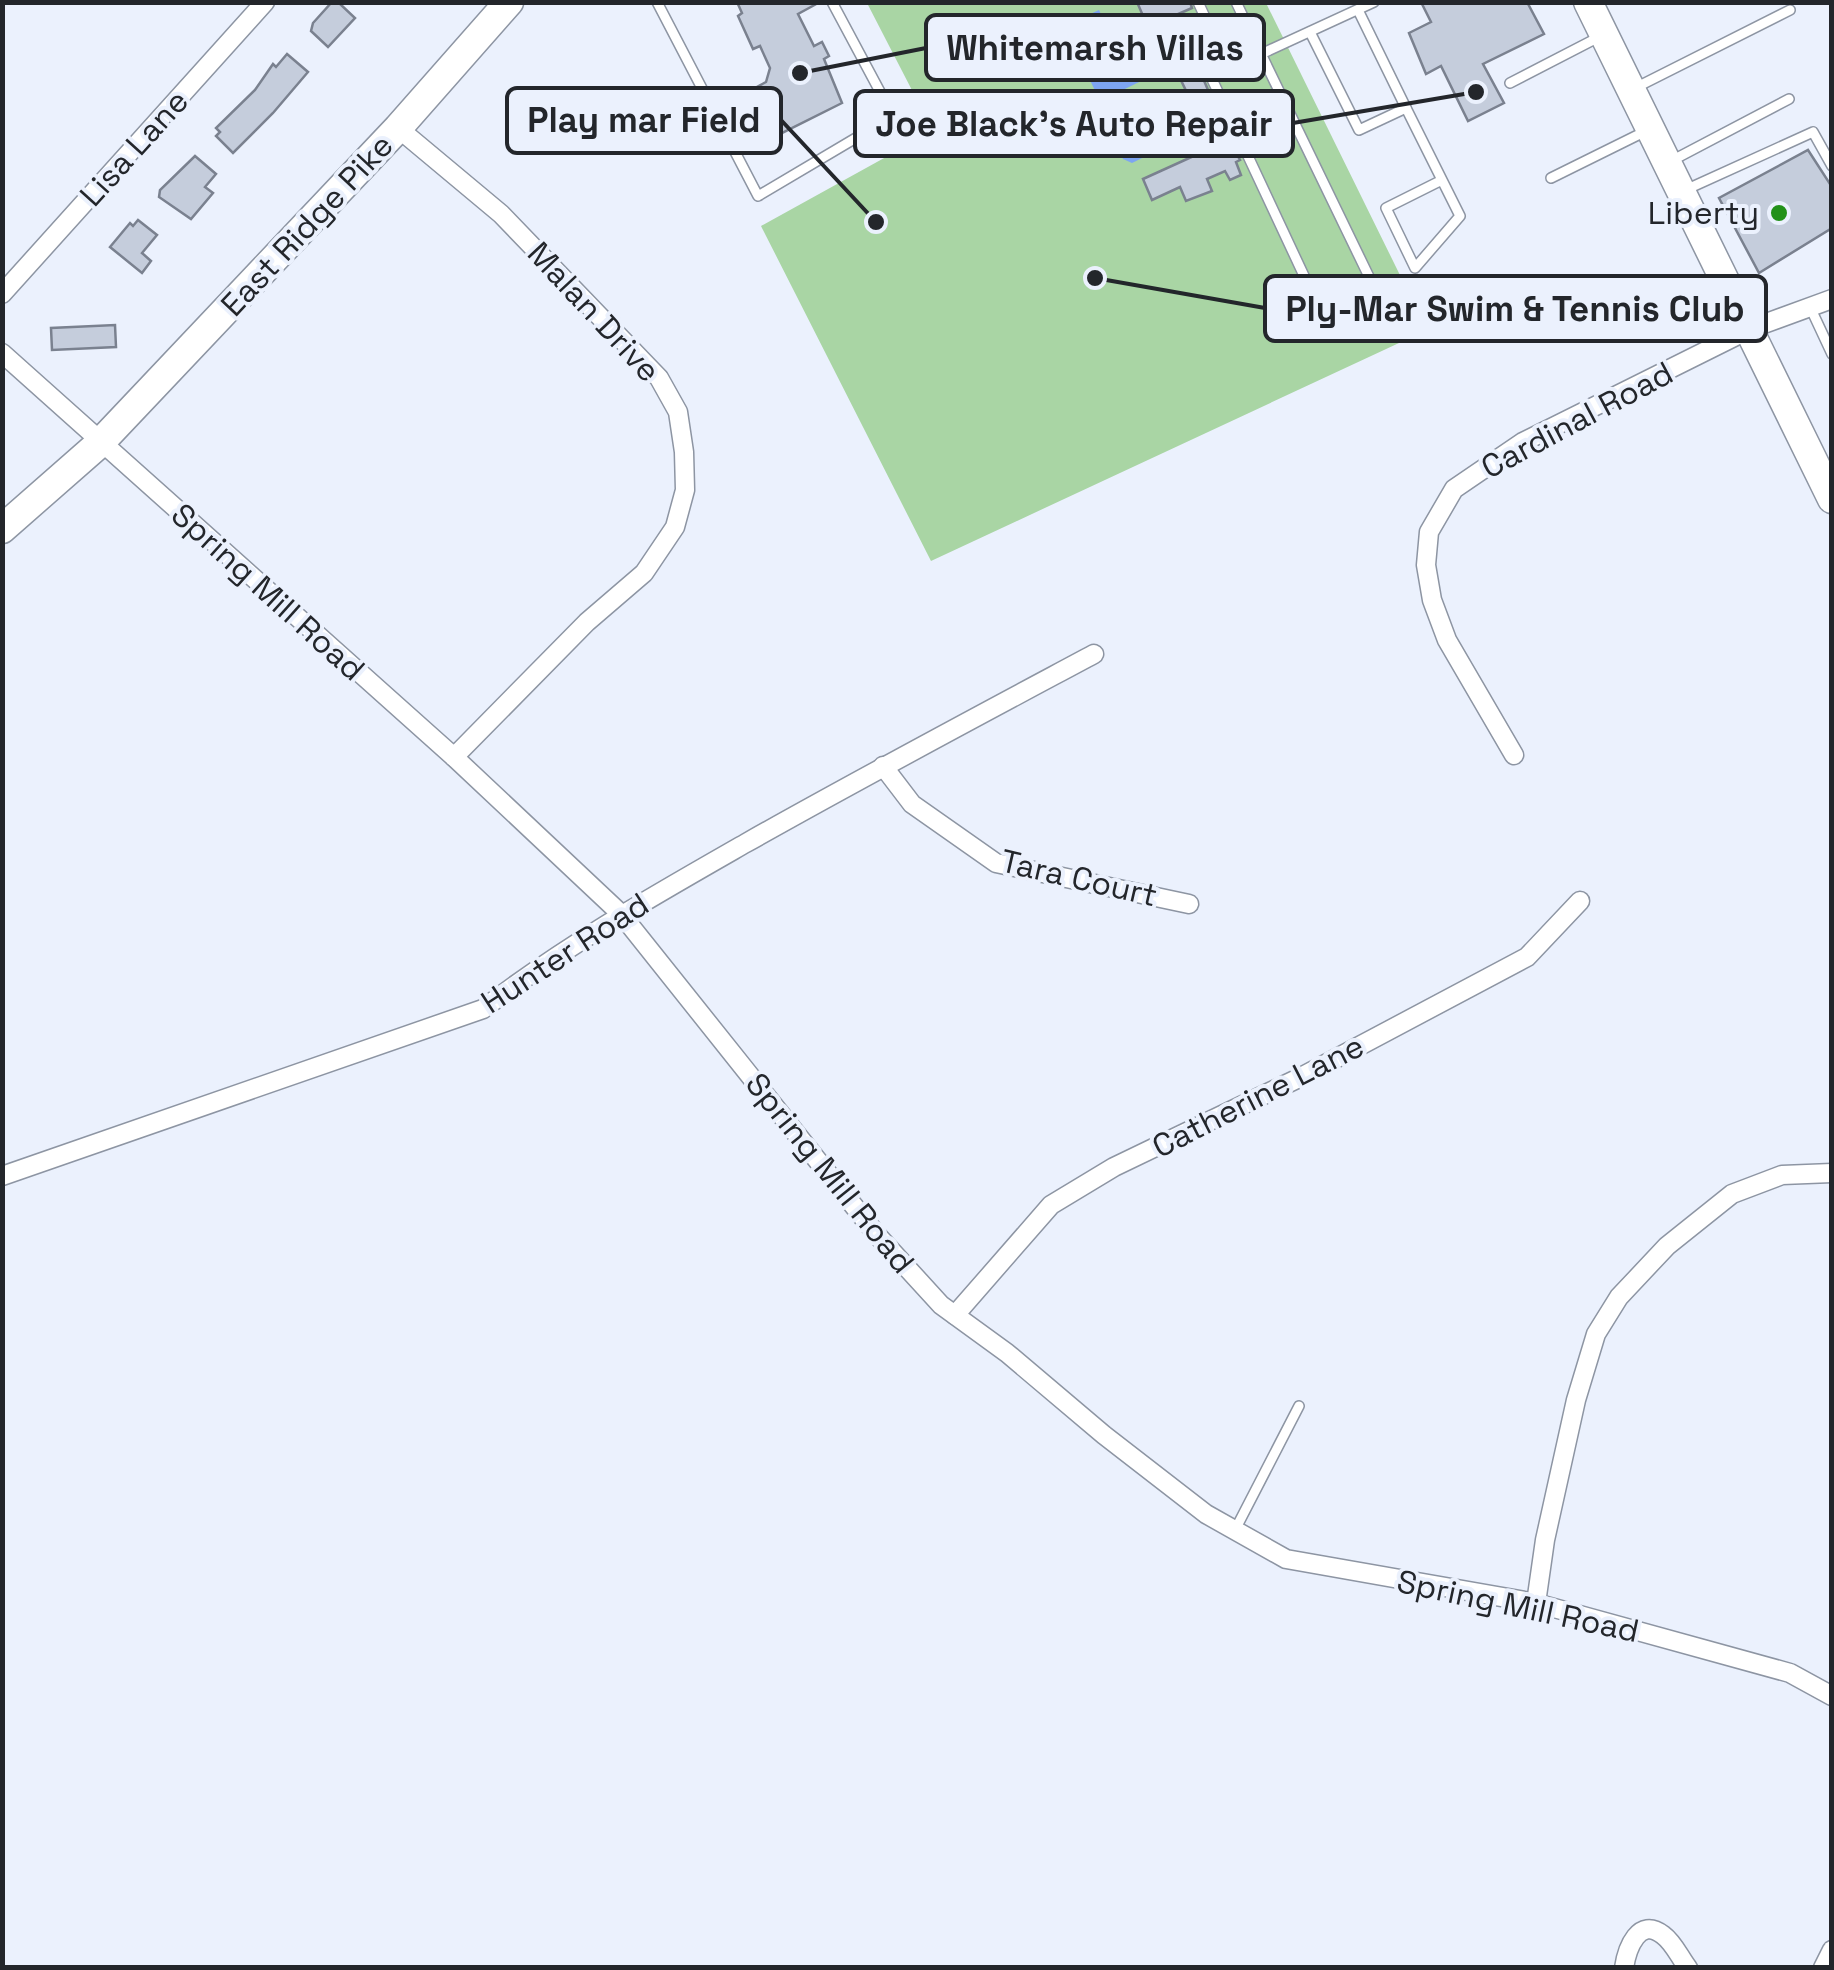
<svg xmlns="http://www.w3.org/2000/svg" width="1834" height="1970" font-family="'Space Grotesk',sans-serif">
<rect width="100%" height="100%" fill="#ebf1fd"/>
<path fill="#a9d5a4" d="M867 3H1266L1427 330 931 561 761 226 933 131Z"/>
<g fill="#7da5f2">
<path d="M1099 10 1117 48 1145 35 1162 71 1100 101 1064 26Z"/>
<path d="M1175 109 1187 136 1132 163 1123 159 1116 146 1119 137Z"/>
</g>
<g fill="#c5cddc" stroke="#7a818f" stroke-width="2.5">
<path d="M332 2H338L355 18 328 47 311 31 313 23Z"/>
<path d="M737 2H820L798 14 814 46 822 42 829 56 824 59 842 103 758 145 752 133 748 135 731 101 766 82 770 68 760 46 753 49 738 16 742 13Z"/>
<path d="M1137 2H1190L1192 8 1176 15 1208 90 1190 99 1153 22 1147 25Z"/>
<path d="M1421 2H1527L1544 34 1483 64 1504 103 1468 121 1441 66 1426 74 1409 33 1431 22Z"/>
<path d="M287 54 308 72 273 113 233 153 216 136 220 132 216 128 255 90 273 64 276 67Z"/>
<path d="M1220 125 1240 160 1236 162 1241 175 1230 180 1225 171 1207 179 1212 191 1186 201 1180 187 1152 200 1143 179 1207 150 1206 146 1212 144 1206 131Z"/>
<path d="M1808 150 1832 187V228L1759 273 1719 198Z"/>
<path d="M195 156 216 174 205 187 213 193 191 219 159 197 160 190Z"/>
<path d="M138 220 157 235 142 253 151 261 142 273 110 247 130 223 133 226Z"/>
<path d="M115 325 116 347 52 350 51 328Z"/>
</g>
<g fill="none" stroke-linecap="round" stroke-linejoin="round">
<g stroke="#8d95a3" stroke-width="12">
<g id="service">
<path d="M657 2 758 196 893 116 832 2"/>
<path d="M1198 2 1229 69"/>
<path d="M1236 2 1373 285 1320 310 1211 77 1374 2"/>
<path d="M1310 32 1359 130 1406 108 1358 10"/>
<path d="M1510 83 1601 36"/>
<path d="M1637 87 1790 10"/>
<path d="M1406 108 1460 216 1415 268 1386 208 1442 180"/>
<path d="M1673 160 1789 99"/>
<path d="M1551 178 1646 131"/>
<path d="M1683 191 1813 132 1832 166"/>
<path d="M1810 307 1832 354"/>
<path d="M1235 1530 1299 1406"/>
</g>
</g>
<g stroke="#8d95a3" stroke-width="21">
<g id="minor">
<path d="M398 128 501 214 659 378 678 412 684 452 685 490 675 527 644 573 587 622 454 757"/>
<path d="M2 294 265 2"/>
<path d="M2 353 454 757 621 914 877 1235 941 1305 1007 1353 1104 1435 1206 1514 1286 1559 1536 1603 1790 1673 1832 1696"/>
<path d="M1514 755 1447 640 1432 600 1426 565 1429 532 1454 489 1523 442 1750 329 1832 299"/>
<path d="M883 766 912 804 996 863 1189 904"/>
<path d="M2 1176 483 1009C566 945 655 895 746 843 861 778 978 716 1094 654"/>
<path d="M955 1315 1051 1205 1114 1167 1301 1077 1527 957 1580 901"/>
<path d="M1536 1603 1545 1540 1576 1400 1596 1334 1619 1297 1667 1246 1732 1194 1782 1175 1832 1173"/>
<path d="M1624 1968C1627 1948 1639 1916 1663 1935 1674 1943 1680 1958 1688 1968"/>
<path d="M1823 1968 1832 1950"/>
</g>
</g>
<g stroke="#8d95a3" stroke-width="31">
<g id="primary">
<path d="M1588 2 1832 499"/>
<path d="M2 529 100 443 398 128 509 2"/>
</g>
</g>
<use href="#service" stroke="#fff" stroke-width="9"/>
<use href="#minor" stroke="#fff" stroke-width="18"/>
<use href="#primary" stroke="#fff" stroke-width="28"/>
</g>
<circle fill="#229119" stroke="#ebf1fd" stroke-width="4" cx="1779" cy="213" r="10"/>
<g text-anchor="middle" stroke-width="8" stroke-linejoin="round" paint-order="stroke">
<g font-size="32" fill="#23262b" stroke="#ebf1fd">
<text transform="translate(134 148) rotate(-48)" y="11">Lisa Lane</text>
<text transform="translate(307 225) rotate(-47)" y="11">East Ridge Pike</text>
<text transform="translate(594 312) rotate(47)" y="11">Malan Drive</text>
<text transform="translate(1577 420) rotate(-28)" y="11">Cardinal Road</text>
<text transform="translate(268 592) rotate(42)" y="11">Spring Mill Road</text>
<text transform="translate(1079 878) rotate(13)" y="11">Tara Court</text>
<text transform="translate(565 953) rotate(-33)" y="11">Hunter Road</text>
<text transform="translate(1258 1096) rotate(-27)" y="11">Catherine Lane</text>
<text transform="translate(830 1173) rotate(51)" y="11">Spring Mill Road</text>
<text transform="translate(1518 1606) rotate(12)" y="11">Spring Mill Road</text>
</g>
<g font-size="32" fill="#23262b" stroke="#ebf1fd" text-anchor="end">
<text x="1759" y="224">Liberty</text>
</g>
</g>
<path fill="none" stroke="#23262b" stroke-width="4" d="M800 73L926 48M876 222L781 120M1476 92L1293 123M1095 278L1265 308"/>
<g fill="#23262b" stroke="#ebf1fd" stroke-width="4">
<circle cx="800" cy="73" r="10"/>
<circle cx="876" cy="222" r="10"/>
<circle cx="1476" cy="92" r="10"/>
<circle cx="1095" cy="278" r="10"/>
</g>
<g fill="#ebf1fd" stroke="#23262b" stroke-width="4">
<rect x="926" y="15" width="338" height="65" rx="10"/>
<rect x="507" y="88" width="274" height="65" rx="10"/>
<rect x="855" y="91" width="438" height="65" rx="10"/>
<rect x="1265" y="276" width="501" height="65" rx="10"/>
</g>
<g font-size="35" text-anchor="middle" font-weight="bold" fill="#23262b">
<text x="1095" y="60">Whitemarsh Villas</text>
<text x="644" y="132">Play mar Field</text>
<text x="1074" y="136">Joe Black's Auto Repair</text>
<text x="1515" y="321">Ply-Mar Swim &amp; Tennis Club</text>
</g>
<rect width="1834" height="1970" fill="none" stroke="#23262b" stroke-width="10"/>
</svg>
